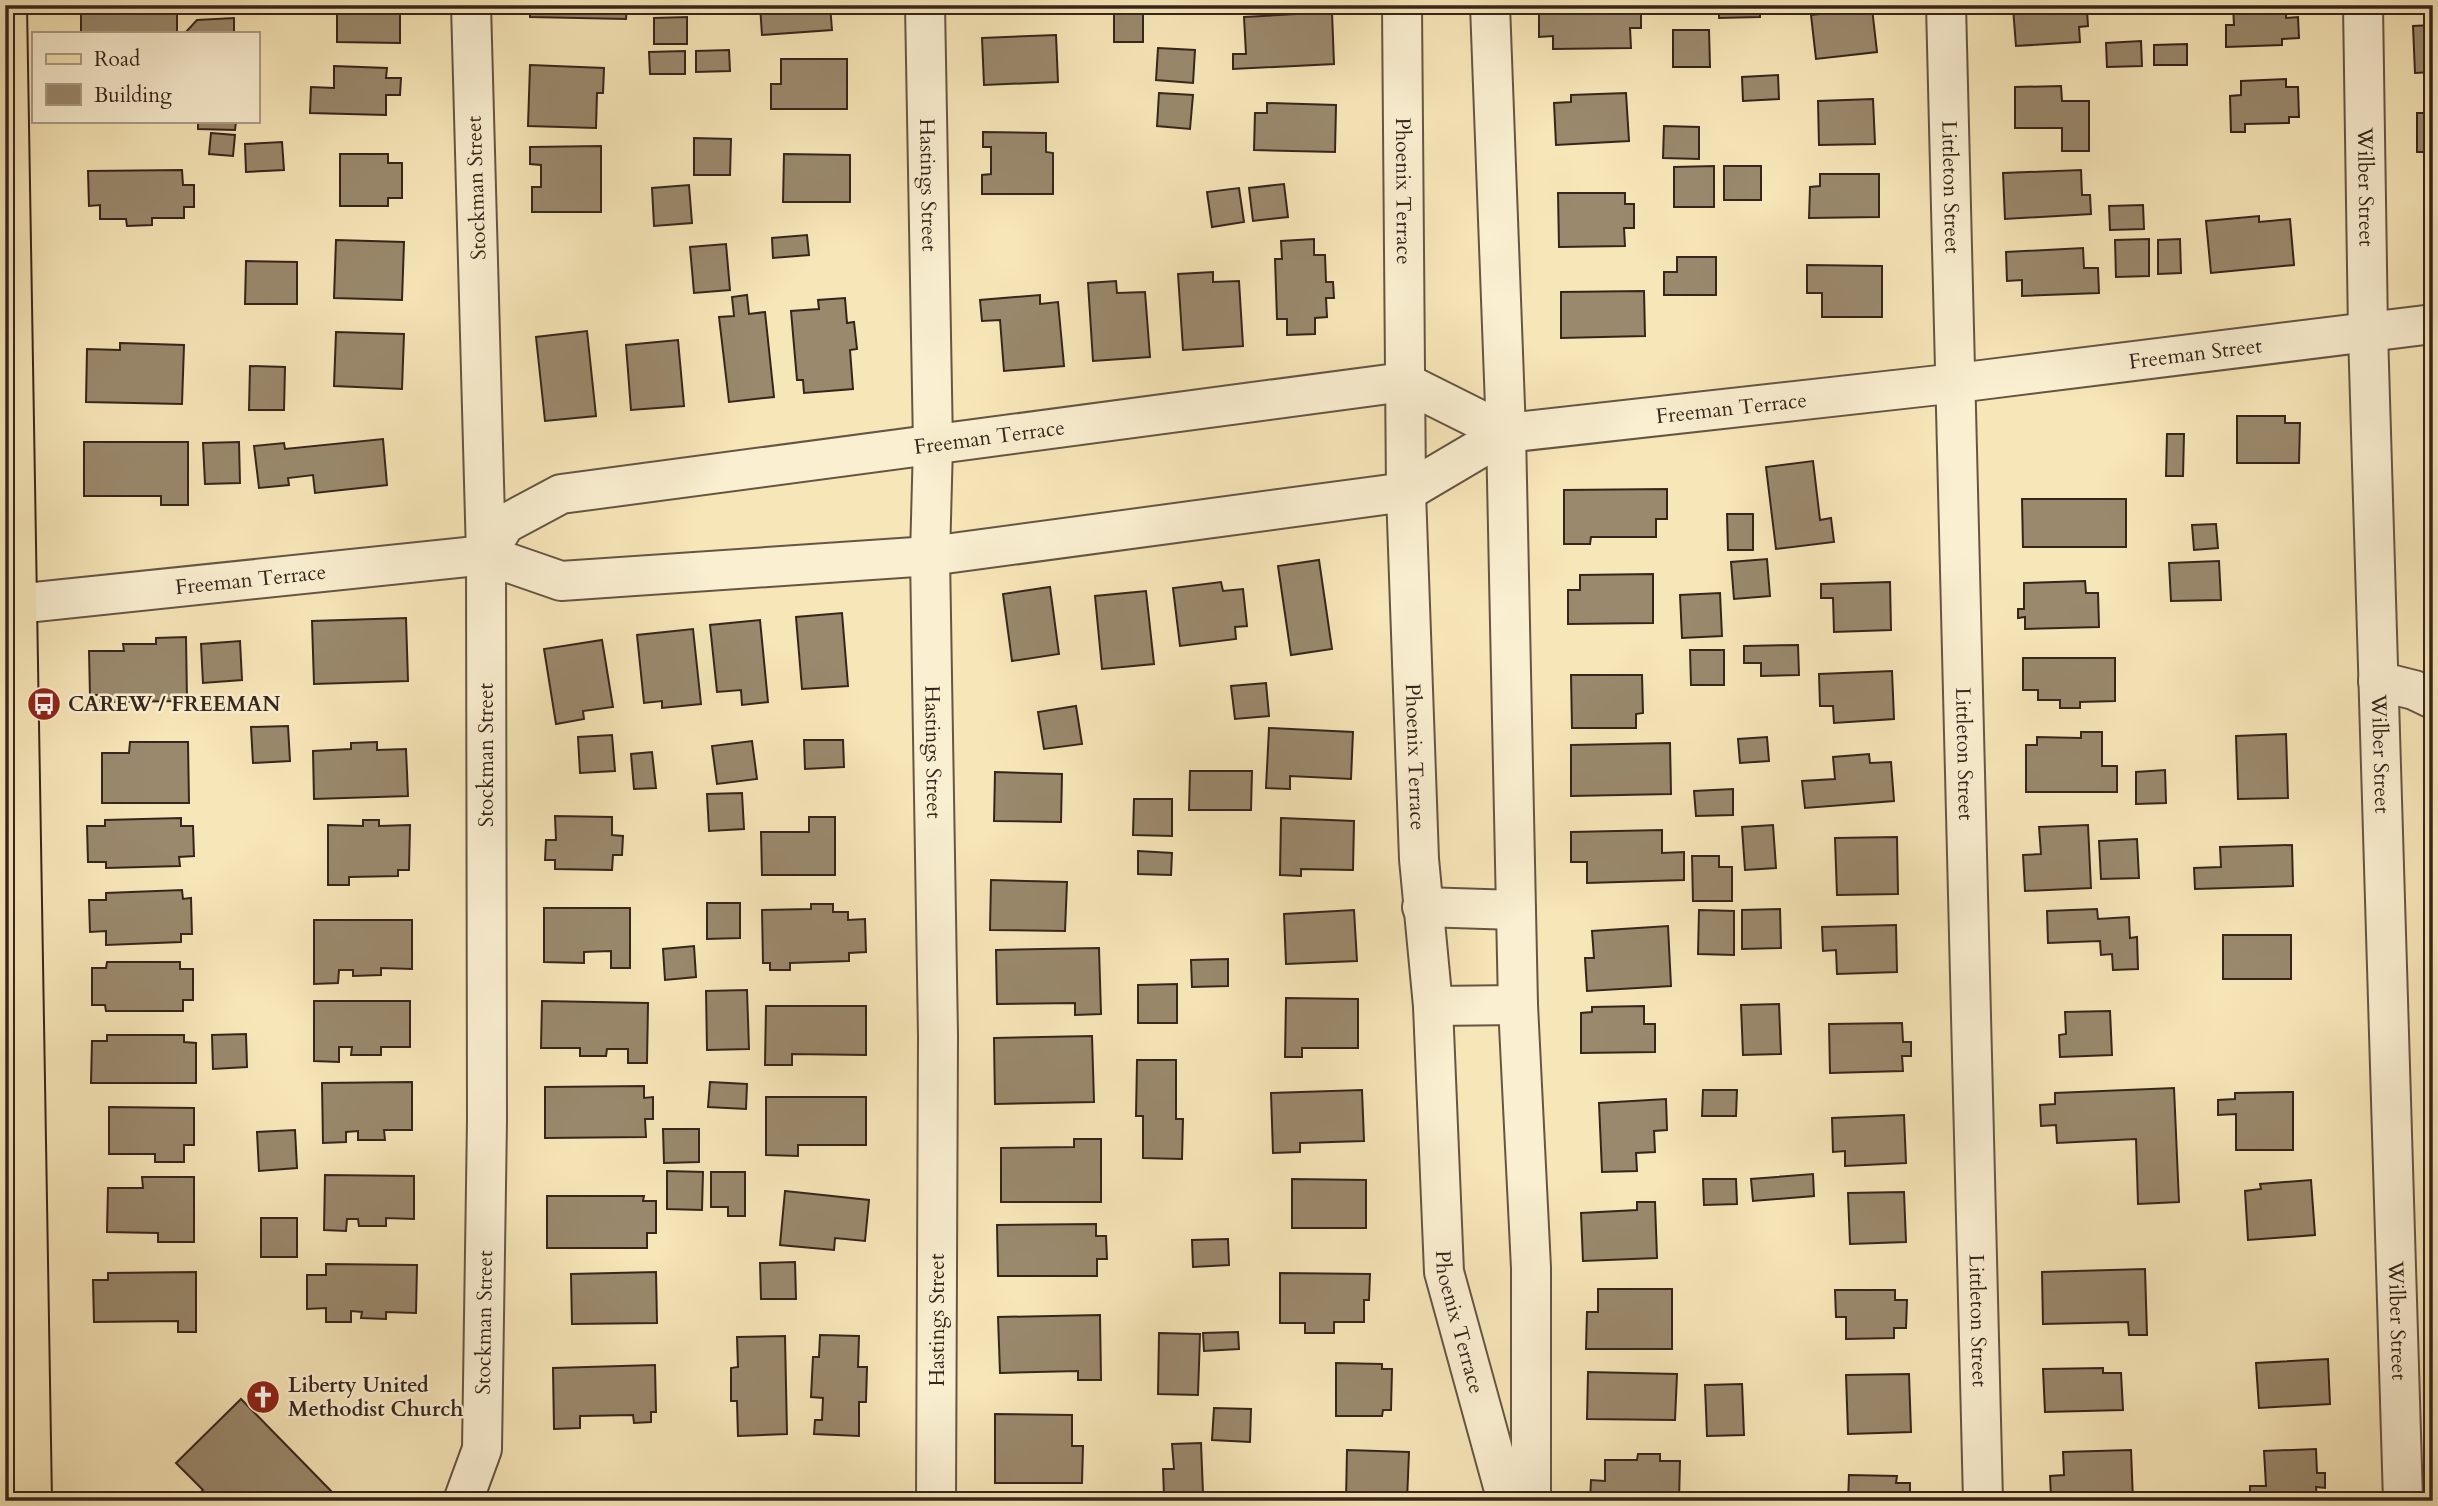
<svg xmlns="http://www.w3.org/2000/svg" width="2438" height="1506" font-family="Cardo,serif">
<rect width="100%" height="100%" fill="#f7e6b8"/>
<filter id="stains"><feTurbulence type="fractalNoise" baseFrequency=".00286" numOctaves="4"/><feColorMatrix values="0 0 0 0 .2 0 0 0 0 .09 0 0 0 0 .02 0 0 0 .5 -.17"/></filter>
<radialGradient id="worn" r=".72"><stop offset=".6" stop-color="#630" stop-opacity="0"/><stop offset="1" stop-color="#630" stop-opacity=".3"/></radialGradient>
<g fill="#9a896d" stroke="#36251c" stroke-width="2">
<rect x="81" y="5" width="96" height="28"/>
<path d="M337 5H400V43L337 42Z"/>
<path d="M530 5H638L627 6 626 19 530 17Z"/>
<path d="M760 5H830L832 30 762 35Z"/>
<path d="M1554 5H1641V28H1630L1631 48 1553 49V36L1539 37V11H1554Z"/>
<path d="M1719 5H1760V17L1719 18Z"/>
<path d="M2040 5H2078V10H2087L2088 26 2079 27 2080 42 2016 46 2013 8Z"/>
<path d="M2286 5V18L2298 17 2299 38 2282 39V45L2226 47V25H2234L2233 6Z"/>
<rect x="1114" y="8" width="29" height="34"/>
<path d="M1872 8 1877 52 1816 59 1811 15Z"/>
<path d="M1332 12 1334 64 1233 69V54H1246L1244 17Z"/>
<path d="M687 17V44H654V18Z"/>
<path d="M234 18V33H185L197 20Z"/>
<path d="M2433 25V72L2415 73 2413 26Z"/>
<path d="M1673 30H1709L1710 67H1673Z"/>
<path d="M1056 35 1058 82 984 85 982 38Z"/>
<path d="M2141 41 2142 66 2107 67 2106 43Z"/>
<path d="M2187 44V65H2154V45Z"/>
<path d="M1158 48 1195 50 1193 83 1156 80Z"/>
<path d="M729 50 730 71 696 72V51Z"/>
<path d="M685 51V74H650L649 52Z"/>
<path d="M781 59H847V109H771V84H781Z"/>
<path d="M530 65 604 68 603 93H597L596 128 528 126Z"/>
<path d="M334 66 387 68 386 78H401L400 95H386V115L310 113 311 87 334 88Z"/>
<path d="M1778 75 1779 99 1743 101 1742 77Z"/>
<path d="M2286 79V87H2298L2299 117H2289V123L2245 124V132H2231L2230 96 2241 95V81Z"/>
<path d="M2061 86 2062 101H2089V151H2062V128H2015V87Z"/>
<path d="M1159 93 1193 95 1190 129 1157 126Z"/>
<path d="M1626 93 1629 141 1556 145 1554 103 1571 102V95Z"/>
<path d="M1873 99 1875 144 1819 145 1818 101Z"/>
<path d="M1267 103 1336 105 1335 152 1254 150 1255 113H1267Z"/>
<path d="M2430 104H2433V152H2417V113H2430Z"/>
<path d="M198 121H236L235 130 198 129Z"/>
<path d="M1664 126 1699 127V159L1663 158Z"/>
<path d="M983 132 1046 133V152L1053 153V194H982V175L991 174V147H983Z"/>
<path d="M211 133 235 135 233 156 209 154Z"/>
<path d="M694 138 731 139 730 175H694Z"/>
<path d="M282 142 284 170 246 172 245 144Z"/>
<path d="M601 146V212H532V187H541V165L530 164V147Z"/>
<path d="M340 154H388V163H402V198H388V206H340Z"/>
<path d="M784 154 850 155V202H783Z"/>
<path d="M1714 166V207H1674V167Z"/>
<rect x="1724" y="166" width="37" height="34"/>
<path d="M182 170 183 185H194V207H184V218H152V225L127 226 126 219H100V205L89 206 88 171Z"/>
<path d="M2081 170 2082 195H2090L2091 214 2005 219 2003 173Z"/>
<path d="M1820 174H1879V217L1809 218 1810 187 1820 186Z"/>
<path d="M1284 184 1288 217 1253 221 1249 188Z"/>
<path d="M689 185 692 223 654 226 652 188Z"/>
<path d="M1239 188 1244 222 1212 227 1207 192Z"/>
<path d="M1558 193H1625V204H1634V228H1624L1625 246 1559 247Z"/>
<path d="M2143 205 2144 229 2110 230 2109 206Z"/>
<path d="M2259 216V222L2290 219 2294 265 2211 273 2206 221Z"/>
<path d="M807 235 809 255 773 258 772 238Z"/>
<path d="M1314 239V255H1325L1326 282H1333L1334 298H1326L1327 317 1315 318V334L1287 335V319H1277L1275 259H1282L1281 241Z"/>
<path d="M2149 239V276L2116 277 2115 240Z"/>
<path d="M2180 239 2181 273 2158 274V240Z"/>
<path d="M336 240 404 242 402 300 334 298Z"/>
<path d="M726 244 730 290 694 293 690 247Z"/>
<path d="M2083 248 2084 268H2098L2099 293 2022 296V280L2007 281 2006 252Z"/>
<path d="M1677 257H1716V295H1664V272H1677Z"/>
<path d="M246 261 297 262V304H245Z"/>
<path d="M1807 265 1882 266V317H1822V293H1807Z"/>
<path d="M1213 272V282L1239 281 1243 346 1183 350 1178 274Z"/>
<path d="M1116 281 1117 293 1145 292 1150 357 1093 361 1088 283Z"/>
<path d="M1644 291 1645 336 1561 338V292Z"/>
<path d="M747 295 749 314 765 312 774 397 729 402 719 317 734 316 732 297Z"/>
<path d="M1040 295V304L1058 302 1064 366 1004 371 1000 320 982 321 980 300Z"/>
<path d="M845 298 847 323 854 322 857 349 850 350 853 389 804 393 803 380H797L791 311 819 309 818 300Z"/>
<path d="M587 331 596 416 545 421 536 337Z"/>
<path d="M336 332 404 334 402 389 334 386Z"/>
<path d="M678 340 684 406 631 410 626 345Z"/>
<path d="M120 343 184 345 182 404 86 402 87 349 120 350Z"/>
<path d="M250 366 285 367 284 410H249Z"/>
<path d="M2237 416H2285V423H2300L2299 463H2237Z"/>
<path d="M2167 434H2184L2183 476H2166Z"/>
<path d="M383 439 387 485 315 493 313 475 288 478 289 485 259 488 254 446 284 443 285 449Z"/>
<path d="M84 442H188V505H161V496H84Z"/>
<path d="M239 442 240 483 205 484 203 443Z"/>
<path d="M1813 461 1820 520 1831 518 1834 542 1776 549 1766 467Z"/>
<path d="M1667 489V519H1656V537H1591L1590 544H1564V490Z"/>
<path d="M2022 499H2126V547H2023Z"/>
<path d="M1727 514H1753V550H1728Z"/>
<path d="M2216 524 2218 548 2194 550 2192 525Z"/>
<path d="M1767 559 1770 596 1734 599 1731 562Z"/>
<path d="M1319 560 1332 649 1291 655 1278 566Z"/>
<path d="M2219 561 2221 600 2171 601 2169 563Z"/>
<path d="M1653 574V623L1568 624V590H1580V575Z"/>
<path d="M2085 581 2086 593H2098L2099 627 2025 629V617L2018 618V609H2024V583Z"/>
<path d="M1221 582 1223 591 1243 589 1247 626 1235 627 1236 639 1180 646 1173 588Z"/>
<path d="M1890 582 1891 630 1834 632 1833 598H1821V584Z"/>
<path d="M1050 587 1059 654 1012 661 1003 594Z"/>
<path d="M1146 591 1154 664 1102 669 1095 596Z"/>
<path d="M1720 593 1722 636 1682 638 1680 595Z"/>
<path d="M842 613 848 686 802 689 796 617Z"/>
<path d="M406 618 408 681 314 684 312 621Z"/>
<path d="M760 620 768 702 742 705 741 690 717 692 710 625Z"/>
<path d="M693 629 701 704 662 708V701L644 703 637 635Z"/>
<path d="M186 637 187 701 100 702V695H90L89 651H124L123 644H156V638Z"/>
<path d="M602 640 613 707 583 711 584 719 556 724 544 649Z"/>
<path d="M240 641 242 680 203 683 201 644Z"/>
<path d="M1798 645 1799 675 1761 676V663H1744V646Z"/>
<path d="M1690 650H1724V685H1691Z"/>
<path d="M2023 658H2115V701L2080 702V708H2060V700H2038V690H2023Z"/>
<path d="M1892 671 1894 719 1834 723 1833 706H1820L1819 674Z"/>
<path d="M1571 675H1642L1643 713 1636 714V728H1572Z"/>
<path d="M1266 683 1269 716 1235 719 1231 686Z"/>
<path d="M1076 706 1082 744 1044 749 1038 712Z"/>
<path d="M288 726 290 761 253 763 251 727Z"/>
<path d="M1269 728 1353 732 1351 779 1290 776V789L1266 788Z"/>
<path d="M2081 732H2102V766H2117V792H2026V745H2037V737L2081 738Z"/>
<path d="M2286 734 2288 798 2238 799 2236 736Z"/>
<path d="M612 735 615 771 580 773 578 737Z"/>
<path d="M1767 737 1769 761 1740 763 1738 739Z"/>
<path d="M804 740H843L844 767 805 769Z"/>
<path d="M752 741 757 779 717 784 712 746Z"/>
<path d="M130 742H188L189 803H102V753H129Z"/>
<path d="M377 742V750L406 749 408 796 314 799 313 751 351 749V743Z"/>
<path d="M1670 743 1671 794 1571 796V745Z"/>
<path d="M652 752 656 788 634 789 631 754Z"/>
<path d="M1869 754 1870 763 1891 762 1894 801 1805 808 1802 781 1835 779 1833 757Z"/>
<path d="M2165 770 2166 803 2136 804V772Z"/>
<path d="M1190 771H1252L1251 810H1189Z"/>
<path d="M995 772 1062 774 1061 822 994 821Z"/>
<path d="M1733 789V815L1696 816 1694 791Z"/>
<path d="M742 793 744 829 709 831 707 794Z"/>
<path d="M1134 799H1172V836L1133 835Z"/>
<path d="M555 816 612 817V835L623 836 622 855H613L612 870 555 869V860H545L546 840H556Z"/>
<path d="M809 817H835V875H762L761 832H809Z"/>
<path d="M181 818V826H193L194 856 179 857 180 866 106 868V862H88L87 826H105V820Z"/>
<path d="M1281 818 1354 821 1353 870 1301 869V876L1280 875Z"/>
<path d="M363 820H379V826L410 825 409 870H398V876L349 877V885H328V825L363 826Z"/>
<path d="M1773 825 1776 868 1745 870 1742 827Z"/>
<path d="M2088 825 2091 888 2025 891 2023 855 2041 854 2039 827Z"/>
<path d="M1662 830V853L1684 852V880L1587 883V862H1571V832Z"/>
<path d="M1897 837 1898 894 1837 895 1835 838Z"/>
<path d="M2137 839 2139 878 2101 879 2099 841Z"/>
<path d="M2292 845 2293 886 2195 889 2194 868 2221 867 2220 847Z"/>
<path d="M1138 851 1172 853 1171 875 1138 874Z"/>
<path d="M1692 856H1719V867H1732V901H1693Z"/>
<path d="M991 880 1067 882 1065 931 990 930Z"/>
<path d="M182 890 183 899 191 898 192 934H181V942L106 945V931L90 932 89 900H106V893Z"/>
<path d="M707 903H740V938L707 939Z"/>
<path d="M811 904H833V912H848V920L865 919 866 952 849 953V961L790 963V970H770V963H763L762 910 811 909Z"/>
<path d="M544 908H630V968H611V951L584 952V963L544 962Z"/>
<path d="M1780 909 1781 948 1742 949V910Z"/>
<path d="M2097 909 2098 919 2129 917 2130 938 2137 937 2138 969 2113 970 2112 954 2101 955 2100 941 2048 943 2047 911Z"/>
<path d="M1354 910 1357 961 1286 964 1284 914Z"/>
<path d="M1699 910 1734 911V955L1698 954Z"/>
<path d="M314 920H412V969L381 968V975L353 976V970H339L338 983 314 984Z"/>
<path d="M1896 925 1897 972 1837 974 1836 950 1823 951 1822 927Z"/>
<path d="M1668 926 1671 986 1587 991 1585 958H1594L1592 931Z"/>
<rect x="2223" y="935" width="68" height="44"/>
<path d="M694 946 696 977 665 980 663 949Z"/>
<path d="M1099 948 1101 1014 1075 1015V1003L997 1004 996 950Z"/>
<path d="M1228 959V986L1192 987 1191 960Z"/>
<path d="M107 962H180V969H193V1000H183V1011H106L105 1005H92V968H106Z"/>
<path d="M1177 984V1023H1138V985Z"/>
<path d="M747 990 749 1049 707 1050 706 991Z"/>
<path d="M1286 998 1358 999V1048H1302V1057H1285Z"/>
<path d="M314 1001H410V1047H381V1055H351L352 1047H339V1062L314 1061Z"/>
<path d="M542 1001 648 1003 647 1063H628V1049H607L606 1056H580V1048H541Z"/>
<path d="M1779 1004 1781 1054 1743 1055 1741 1005Z"/>
<path d="M766 1006H866V1055L792 1054V1065H765Z"/>
<path d="M1644 1006V1024H1655V1052L1581 1053V1013L1592 1012V1007Z"/>
<path d="M2110 1011 2112 1055 2060 1057 2059 1035 2066 1034 2065 1012Z"/>
<path d="M1902 1023 1903 1042H1911V1056H1902L1903 1071 1830 1073 1829 1024Z"/>
<path d="M246 1034 247 1067 213 1069 212 1035Z"/>
<path d="M107 1035H184V1042L196 1043V1083H91L92 1041H107Z"/>
<path d="M1092 1036 1094 1102 995 1104 994 1038Z"/>
<path d="M1137 1060H1176V1119H1183L1182 1159 1143 1158V1116H1136Z"/>
<path d="M412 1082V1130H384L385 1140H358V1131L346 1132V1142L323 1143 322 1083Z"/>
<path d="M710 1082 747 1084 746 1109 708 1107Z"/>
<path d="M644 1086V1098L653 1097V1119H645L646 1137 545 1138V1087Z"/>
<path d="M2174 1088 2179 1202 2138 1204 2136 1139 2057 1143 2056 1125 2041 1126 2040 1105 2055 1104V1093Z"/>
<path d="M1362 1090 1364 1141 1300 1143V1152L1273 1153 1271 1093Z"/>
<path d="M1703 1090H1737L1736 1116H1702Z"/>
<path d="M2293 1092V1150H2236V1114L2218 1115V1100L2235 1099V1093Z"/>
<path d="M766 1097H866V1145H798V1156L766 1155Z"/>
<path d="M1666 1099 1667 1130 1654 1131 1655 1152 1636 1153 1637 1171 1602 1172 1599 1103Z"/>
<path d="M109 1107 194 1108V1145H184V1162H155V1154H109Z"/>
<path d="M1904 1115 1906 1163 1845 1166V1151L1833 1152 1832 1118Z"/>
<path d="M663 1129H699V1162L664 1163Z"/>
<path d="M295 1130 297 1168 259 1171 257 1132Z"/>
<path d="M1074 1139H1101V1202H1001V1148L1074 1147Z"/>
<path d="M667 1171 703 1172 702 1210 667 1209Z"/>
<path d="M711 1172H745V1216H728V1207H711Z"/>
<path d="M1813 1174 1814 1196 1753 1201 1751 1179Z"/>
<path d="M325 1175 414 1176V1219L386 1218V1226H359L358 1219H347L346 1231 324 1230Z"/>
<path d="M142 1177H194V1242H158V1233L107 1232 108 1188H143Z"/>
<path d="M1292 1179 1366 1180V1228H1292Z"/>
<path d="M1703 1179H1736L1737 1204 1704 1205Z"/>
<path d="M2311 1180 2315 1235 2248 1240 2245 1191 2261 1189 2260 1184Z"/>
<path d="M785 1191 869 1200 865 1241 835 1238 834 1250 780 1245Z"/>
<path d="M1904 1192 1906 1242 1850 1244 1848 1193Z"/>
<path d="M547 1196H644L643 1201H656V1233H647V1248H547Z"/>
<path d="M1637 1202H1655L1657 1258 1583 1261 1581 1213 1637 1210Z"/>
<rect x="261" y="1218" width="36" height="39"/>
<path d="M1096 1224V1236H1106L1107 1259H1097V1276H998L997 1225Z"/>
<path d="M1228 1239 1229 1265 1193 1267 1192 1240Z"/>
<path d="M795 1262 796 1299H761L760 1263Z"/>
<path d="M326 1264 417 1265 416 1313 386 1312V1319L361 1318 362 1312 351 1311V1322H326V1308L307 1309V1275H326Z"/>
<path d="M2145 1269 2147 1335H2129L2128 1322 2043 1324 2042 1272Z"/>
<path d="M196 1272V1332H178V1321L94 1322 93 1280H108V1273Z"/>
<path d="M656 1272 657 1323 572 1324 571 1274Z"/>
<path d="M1280 1273 1370 1274 1369 1300H1364V1322H1334V1333H1305V1323H1280Z"/>
<path d="M1598 1289H1672V1349H1586L1587 1312H1598Z"/>
<path d="M1835 1290H1895V1300H1907L1906 1328H1894V1338L1846 1339V1317H1836Z"/>
<path d="M1100 1315 1101 1380H1078V1371L1000 1373 998 1317Z"/>
<path d="M1238 1332 1239 1349 1204 1351 1203 1333Z"/>
<path d="M1159 1333 1200 1334 1198 1395 1158 1394Z"/>
<path d="M820 1335 859 1336 858 1367H867L866 1402H859V1436L814 1434 815 1420H822L823 1398 811 1397 813 1357H819Z"/>
<path d="M785 1336 787 1434 738 1436 737 1401H731V1368L738 1367 737 1337Z"/>
<path d="M2328 1359 2330 1404 2259 1408 2256 1363Z"/>
<path d="M1336 1363 1382 1364V1369H1392L1391 1410H1383L1382 1416H1336Z"/>
<path d="M655 1365 656 1412H651V1422L634 1423 633 1415 580 1416V1428L554 1429 553 1368Z"/>
<path d="M2103 1368V1373H2121L2123 1410 2045 1412 2043 1369Z"/>
<path d="M1588 1372 1677 1374 1675 1420 1587 1419Z"/>
<path d="M1909 1374 1911 1432 1848 1434 1846 1375Z"/>
<path d="M1742 1384 1744 1435 1707 1436 1705 1385Z"/>
<path d="M241 1399 334 1494 326 1501H192L203 1490 176 1463Z"/>
<path d="M1214 1408 1251 1409 1250 1442 1212 1440Z"/>
<path d="M995 1414 1072 1415V1446H1083L1082 1483H995Z"/>
<path d="M1201 1443 1203 1493 1164 1495 1163 1469H1174L1172 1444Z"/>
<path d="M2316 1449 2317 1473H2325V1488L2316 1487 2317 1501H2250V1486H2266L2264 1451Z"/>
<path d="M1347 1450 1409 1452 1407 1501H1346Z"/>
<path d="M2131 1450 2133 1501H2064V1497H2051L2050 1476 2064 1475 2063 1452Z"/>
<path d="M1638 1454H1660V1461H1680L1679 1501H1590L1591 1480 1605 1481V1460H1637Z"/>
<path d="M1849 1475 1897 1476 1896 1483H1910V1501H1848Z"/>
<path d="M1741 1494V1501H1711V1495Z"/>
</g>
<g fill="none" stroke-linecap="round" stroke-linejoin="round">
<g stroke="#665543" stroke-width="42">
<g id="minor">
<path id="s1" d="M925 5 933 445 930 556 938 1036 936 1501"/>
<path id="s2" d="M1402 5 1406 492 1419 859 1433 1006 1444 1272 1507 1501"/>
<path d="M1490 5 1506 433 1518 1005 1531 1268V1501"/>
<path id="s3" d="M1946 5C1960 504 1969 1002 1983 1501"/>
<path id="s4" d="M2363 5 2368 332 2403 1501"/>
<path id="s5" d="M486 555 505 524 561 494 1404 382 1506 433"/>
<path id="s6" d="M16 604 486 555 561 581 930 556 1406 492 1506 433 1957 383 2433 324"/>
<path d="M2378 681 2414 690 2433 699"/>
<path d="M1422 907 1516 910"/>
<path d="M1433 1006 1518 1005"/>
<path id="s7" d="M463 1501 482 1449 487 1120 486 555 471 5"/>
</g>
</g>
<g stroke="#36251c" stroke-width="42">
<path id="primary" d="M7 5 32 1501"/>
</g>
<use href="#minor" stroke="#faefd1" stroke-width="38"/>
<use href="#primary" stroke="#f7e6b8" stroke-width="38"/>
</g>
<defs>
<g id="bus-disc" transform="scale(1.75)"><circle r="9.5" fill="#8f2418" stroke="#faefd1"/><path d="M-5-6H5V4H4V6H2V4H-2V6H-4V4H-5ZM-3.5-4V0h7V-4ZM-3.5 1.2v1.5H-2V1.2ZM2 1.2v1.5H3.5V1.2Z" fill="#fff"/></g>
<g id="church-disc" transform="scale(1.75)"><circle r="9.5" fill="#8f2418" stroke="#faefd1"/><path d="M-1.2-6h2.4v3.5h3.3v2.4h-3.3V6h-2.4V-.1h-3.3v-2.4h3.3Z" fill="#fff"/></g>
</defs>
<g fill-rule="evenodd">
<use href="#bus-disc" x="44" y="704"/>
<use href="#church-disc" x="263" y="1397"/>
</g>
<g text-anchor="middle" stroke-width="5" stroke-linejoin="round" paint-order="stroke">
<g font-size="21" fill="#36251c" stroke="#faefd1">
<text dy="7" stroke="none"><textPath href="#s1" startOffset="180">Hastings Street</textPath></text>
<text dy="7" stroke="none"><textPath href="#s3" startOffset="182">Littleton Street</textPath></text>
<text dy="7" stroke="none"><textPath href="#s4" startOffset="182">Wilber Street</textPath></text>
<text transform="translate(476 188) rotate(-92)" y="7">Stockman Street</text>
<text dy="7" stroke="none"><textPath href="#s2" startOffset="186">Phoenix Terrace</textPath></text>
<text dy="7" stroke="none"><textPath href="#s6" startOffset="2212">Freeman Street</textPath></text>
<text dy="7" stroke="none"><textPath href="#s6" startOffset="1745">Freeman Terrace</textPath></text>
<text dy="7" stroke="none"><textPath href="#s5" startOffset="532">Freeman Terrace</textPath></text>
<text dy="7" stroke="none"><textPath href="#s6" startOffset="236">Freeman Terrace</textPath></text>
<text dy="7" stroke="none"><textPath href="#s1" startOffset="747">Hastings Street</textPath></text>
<text dy="7" stroke="none"><textPath href="#s3" startOffset="749">Littleton Street</textPath></text>
<text dy="7" stroke="none"><textPath href="#s4" startOffset="749">Wilber Street</textPath></text>
<text transform="translate(486 755) rotate(-90)" y="7">Stockman Street</text>
<text dy="7" stroke="none"><textPath href="#s2" startOffset="752">Phoenix Terrace</textPath></text>
<text transform="translate(937 1320) rotate(-90)" y="7">Hastings Street</text>
<text dy="7" stroke="none"><textPath href="#s3" startOffset="1316">Littleton Street</textPath></text>
<text dy="7" stroke="none"><textPath href="#s4" startOffset="1316">Wilber Street</textPath></text>
<text dy="7" stroke="none"><textPath href="#s2" startOffset="1320">Phoenix Terrace</textPath></text>
<text dy="7" stroke="none"><textPath href="#s7" startOffset="182">Stockman Street</textPath></text>
</g>
<g font-size="21" font-weight="bold" fill="#36251c" stroke="#faefd1" text-anchor="start">
<text x="68" y="711">CAREW / FREEMAN</text>
<text x="288" y="1392">Liberty United<tspan x="288" dy="24">Methodist Church</tspan></text>
</g>
</g>
<rect width="2438" height="1506" fill="none" stroke="#f7e6b8" stroke-width="28"/>
<rect x="7" y="7" width="2424" height="1492" fill="none" stroke="#36251c" stroke-width="3.5"/>
<rect x="14" y="14" width="2410" height="1478" fill="none" stroke="#36251c" stroke-width="2"/>
<rect x="32" y="32" width="228" height="91" fill="#faefd1" stroke="#ac9e89" stroke-width="2"/>
<rect x="46" y="54" width="35" height="10" fill="#f7e6b8" stroke="#ac9e89" stroke-width="2"/>
<text x="94" y="66" font-size="21" fill="#36251c">Road</text>
<rect x="46" y="84" width="35" height="21" fill="#9a896d" stroke="#ac9e89" stroke-width="2"/>
<text x="94" y="102" font-size="21" fill="#36251c">Building</text>
<rect width="100%" height="100%" filter="url(#stains)"/>
<rect width="100%" height="100%" fill="url(#worn)"/>
</svg>
